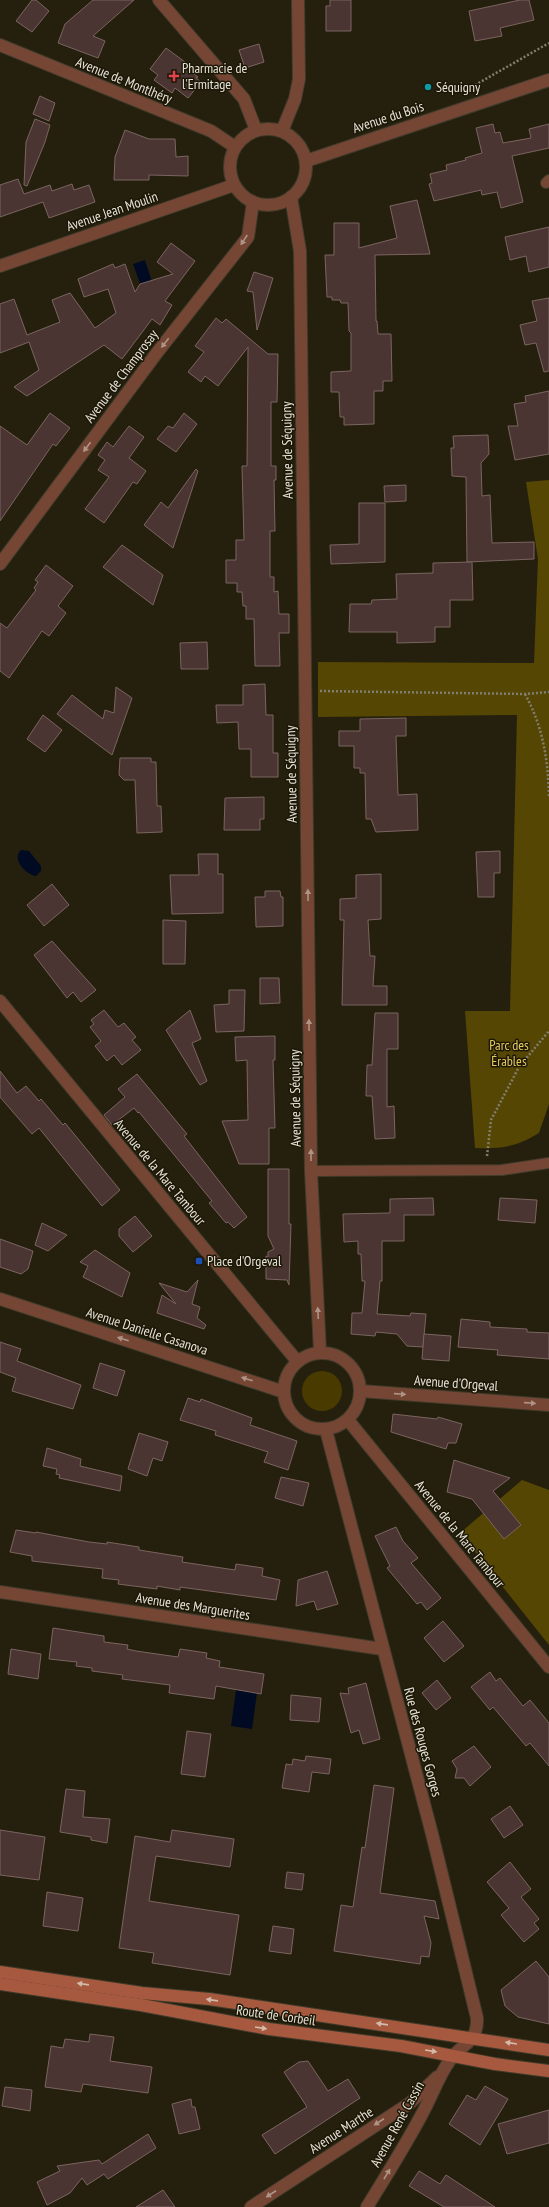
<svg xmlns="http://www.w3.org/2000/svg" width="549" height="2207" font-family="'PT Sans Narrow',sans-serif">
<rect width="100%" height="100%" fill="#25200e"/>
<circle fill="#493b00" cx="322" cy="1391" r="20"/>
<g fill="#554603">
<path d="M549 480V1104L539 1133C516 1147 502 1149 475 1148L465 1011H510L517 715 318 717V662L534 663 538 559 526 482Z"/>
<path d="M522 1480 549 1490V1645L460 1533Z"/>
</g>
<g fill="#000a23">
<path d="M145 260 152 282 141 286 133 264Z"/>
<path d="M21 850 29 851 41 866V871L36 876C26 875 11 859 21 850Z"/>
<path d="M236 1690 257 1693 252 1729 231 1726Z"/>
</g>
<g fill="#4a3532" stroke="#7b6460">
<path d="M32 0H36L49 11 32 32 16 21Z"/>
<path d="M93 0H134L93 36 105 41 98 58 58 43 65 24Z"/>
<path d="M330 0H351V31H326V6H330Z"/>
<path d="M520 0H529L534 20 500 28 502 36 475 41 469 11Z"/>
<path d="M259 44 264 62 245 68 239 50Z"/>
<path d="M166 48 185 62 183 66 198 77 196 78 201 82 188 98 175 88 172 93 154 80 158 75 150 69Z"/>
<path d="M40 96 55 103 49 121 33 114Z"/>
<path d="M35 119 50 125 45 142 27 186 24 185 26 142Z"/>
<path d="M493 124 495 133 500 132 503 143 531 138 529 129 549 124V148L512 156 523 202 501 208 497 192 482 195 481 190 434 201 429 184 432 183 430 174 447 170 446 165 466 160 465 158 482 153 476 128Z"/>
<path d="M125 130 149 139H175L176 157 188 156V176L149 175V180H114L115 157Z"/>
<path d="M18 179 24 194 50 185 52 191 72 184 74 190 89 185 95 202 49 218 43 202 0 217V185Z"/>
<path d="M417 200 430 254 375 255 376 321H377L378 334H391L392 381H383V391H374V424L344 425V417H340L339 392H331V372L351 371V333L349 331 348 303H341L340 300H332V297H327L325 255H334V223H359V248L397 238 390 206Z"/>
<path d="M549 227V267L529 272 526 256 510 260 505 237Z"/>
<path d="M171 243 195 261 165 301 172 305 160 325 152 319 122 359 104 345 27 396 14 387 39 370 29 342 0 353V304L14 299 27 335 60 322 52 300 70 293 95 328 116 313 108 289 84 297 78 279 113 264 115 268 125 264 135 292 140 284 173 274 157 262Z"/>
<path d="M254 272 273 278 257 330 253 292 247 291Z"/>
<path d="M549 298V371L544 372 536 343 525 345 520 325 537 321 532 301Z"/>
<path d="M216 318 222 323 226 319 268 354H278L277 402H271V466H276V480H274L275 531H270V577H274V592L278 591 279 614H289V633H279L280 666H255L254 619H246V606H243L242 592H237V583H226V560H236V540H244L242 466H247L248 347 218 386 205 376 201 382 188 372 204 352 195 346Z"/>
<path d="M549 391V454L515 460 508 426H518L514 404 526 402 525 396Z"/>
<path d="M50 413 70 428 56 446 53 444 0 521V426L27 445Z"/>
<path d="M184 413 197 424 176 452 157 439 168 426 173 428Z"/>
<path d="M129 426 144 437 129 458 146 471 137 484 133 482 104 523 85 509 109 477 98 470 105 460 98 455 107 442 113 447Z"/>
<path d="M488 435 489 454 481 463 482 496 490 495 492 543 534 542V559L467 562 466 477 452 476 451 448H454L453 436Z"/>
<path d="M196 469 198 471 173 548 144 525 161 502 168 508Z"/>
<path d="M406 485V501L385 502 384 486Z"/>
<path d="M359 503H385V562L331 564 330 545 359 544Z"/>
<path d="M122 545 163 575 153 605 103 567Z"/>
<path d="M472 562 473 600H450V627H435V642L397 643V632H349L350 604H371L372 600 397 599 396 574 433 573V563Z"/>
<path d="M46 565 73 586 58 606 66 613 49 636 42 631 9 678 0 671V623L7 628 36 590 34 588 38 582 35 580Z"/>
<path d="M207 642 208 669H181L180 643Z"/>
<path d="M265 684 266 715H273V753H278V777H251V749H239L238 722 217 723 216 705H243V685Z"/>
<path d="M116 687 132 698 112 755 57 714 72 695 103 719 105 710 114 713Z"/>
<path d="M43 715 62 730 45 752 27 739Z"/>
<path d="M406 718V736H396L398 795 417 794 418 830 376 832 371 819H366L365 773H360V768H354V746H339V731H360V719Z"/>
<path d="M120 758H151V762H156L157 806H161L162 832 137 833 135 780H124L119 775Z"/>
<path d="M264 797V819H260V830H224L225 798Z"/>
<path d="M500 851V873H494V897H478L476 852Z"/>
<path d="M198 854H218V874H223V913L172 914 170 875H199Z"/>
<path d="M381 874V919L368 920 370 956H375L373 986H387V1005H342L344 920H340V899L356 898V875Z"/>
<path d="M52 884 69 905 44 926 27 905Z"/>
<path d="M265 891H280L281 897H283V926L256 927 255 897H265Z"/>
<path d="M163 920 186 921 185 964H163Z"/>
<path d="M52 941 96 990 81 1002 73 992 67 998 34 955Z"/>
<path d="M260 978H279L280 1003 260 1004Z"/>
<path d="M229 990H245L244 1031 216 1032 214 1005 229 1004Z"/>
<path d="M104 1010 118 1027 124 1023 136 1037 132 1040 141 1050 122 1065 114 1055 107 1061 95 1046 101 1041 90 1027 94 1024 91 1020Z"/>
<path d="M190 1010 201 1039 192 1043 207 1081 200 1085 166 1030Z"/>
<path d="M375 1013H398V1049H387V1107L394 1106 395 1138 375 1139 372 1096H366L367 1065H372Z"/>
<path d="M275 1036V1060H273L275 1128H269V1164H239L222 1121 248 1120 247 1060 236 1061 235 1037Z"/>
<path d="M0 1071 17 1093 26 1086 39 1101 41 1099 63 1125 65 1123 120 1190 102 1206 39 1128 32 1134 0 1097Z"/>
<path d="M137 1074 187 1134 184 1136 247 1217 234 1228 228 1222 226 1223 209 1203 212 1201 139 1112 138 1113 134 1108 112 1125 104 1115 125 1097 118 1089Z"/>
<path d="M268 1169H289V1224H291L289 1285 287 1280 266 1279V1256L268 1257V1252L274 1249 268 1236Z"/>
<path d="M433 1198 434 1215H404V1241H382V1281H380L377 1314 410 1316 411 1313 426 1314 423 1347 407 1346 397 1334 376 1332 375 1336 351 1334 352 1313H362L365 1281H362L361 1254H358V1241L344 1242 343 1214 390 1213V1199Z"/>
<path d="M500 1198 537 1200 535 1223 498 1220Z"/>
<path d="M135 1216 152 1236 133 1252 119 1236V1229Z"/>
<path d="M42 1223 67 1235 48 1251 35 1245Z"/>
<path d="M0 1239 33 1251 28 1269 21 1274 0 1267Z"/>
<path d="M95 1250 130 1273 122 1297 83 1277 88 1266 80 1262Z"/>
<path d="M198 1280 192 1304 200 1307 197 1318 206 1325 204 1329 157 1313 162 1295 176 1304 159 1283 187 1292Z"/>
<path d="M461 1319 490 1322V1327L527 1329V1332L549 1333V1359L497 1355 498 1350 458 1347Z"/>
<path d="M424 1334 451 1336 449 1361 422 1359Z"/>
<path d="M0 1342 21 1349 17 1361 81 1385 73 1409 12 1391 16 1378 0 1372Z"/>
<path d="M100 1363 125 1371 117 1396 93 1388Z"/>
<path d="M188 1398 200 1402 201 1399 252 1418 250 1425 297 1441 288 1470 264 1462 268 1452 215 1435 216 1431 180 1420Z"/>
<path d="M393 1414 437 1419 438 1417 462 1424 456 1443H448L446 1449 391 1432Z"/>
<path d="M139 1433 168 1442 162 1461 153 1458 147 1476 128 1469Z"/>
<path d="M47 1448 81 1459 80 1466 122 1476 120 1491 59 1478 60 1475 56 1474 57 1469 43 1466Z"/>
<path d="M454 1460 510 1478 493 1491 521 1525 504 1539 472 1499 447 1492Z"/>
<path d="M281 1477 309 1483 303 1506 275 1498Z"/>
<path d="M396 1527 403 1541 418 1558 411 1563 441 1598 427 1610 421 1602 417 1604 387 1568 390 1566 375 1536Z"/>
<path d="M16 1530 36 1533V1532L89 1542 107 1544V1542L139 1547V1550L183 1557 182 1562 235 1570 236 1564 263 1568 262 1576 280 1580 276 1600 180 1587V1590L157 1586V1589L118 1584 119 1580 102 1578 103 1569 32 1561V1556L10 1552Z"/>
<path d="M327 1571 338 1604 317 1610 314 1601 296 1606 298 1580Z"/>
<path d="M443 1621 464 1646 444 1662 424 1638Z"/>
<path d="M53 1628 104 1636V1642L128 1645 127 1649 136 1651 178 1657 180 1649 207 1653 206 1658 220 1661 219 1667 264 1674 261 1694 216 1686 214 1699 169 1693 170 1685 122 1679 123 1675 92 1671V1668L76 1666 77 1662 49 1659Z"/>
<path d="M11 1649 41 1654 38 1679 8 1674Z"/>
<path d="M490 1672 496 1681 500 1678 523 1706 530 1700 549 1723V1766L530 1743 526 1746 493 1707 490 1710 471 1687Z"/>
<path d="M437 1680 451 1698 436 1710 422 1693Z"/>
<path d="M366 1683 380 1739 363 1744 359 1730 351 1733 340 1693 349 1694 348 1688Z"/>
<path d="M291 1695 321 1698 319 1722 290 1720Z"/>
<path d="M187 1731 211 1734 205 1777 181 1774Z"/>
<path d="M474 1746 491 1767 470 1786 464 1778H455L457 1769 452 1761Z"/>
<path d="M306 1756 331 1759 329 1774 312 1772 309 1792 282 1788 286 1764 292 1765 293 1759 305 1761Z"/>
<path d="M374 1785 394 1788 380 1893 435 1901 439 1919 424 1916 431 1943 429 1957 421 1956 420 1964 334 1951 341 1905 353 1907 362 1847 365 1848Z"/>
<path d="M66 1789 85 1791 83 1817 110 1819 107 1843 91 1840V1837L60 1832Z"/>
<path d="M510 1806 523 1825 504 1838 491 1819Z"/>
<path d="M0 1830 45 1837 39 1880 0 1875Z"/>
<path d="M172 1830 234 1839 230 1867 156 1856 149 1901 239 1915 230 1975 152 1963 154 1953 119 1948 135 1836 170 1842Z"/>
<path d="M510 1862 531 1889 521 1897 539 1919 534 1923 539 1929 524 1942 501 1915 509 1908 487 1882Z"/>
<path d="M287 1872 304 1874 302 1890 285 1888Z"/>
<path d="M47 1892 83 1898 78 1931 43 1926Z"/>
<path d="M273 1926 294 1929 291 1954 269 1951Z"/>
<path d="M536 1961 549 1977V2024L518 2017 505 2006 501 1990Z"/>
<path d="M90 2034 114 2037 110 2061 152 2067 148 2093 83 2084 81 2092 45 2087 51 2046 63 2048 65 2039 89 2042Z"/>
<path d="M308 2061 328 2091 348 2079 360 2098 275 2154 262 2135 307 2107 284 2072 299 2062Z"/>
<path d="M485 2086 508 2099 480 2145 449 2124 467 2095 476 2100Z"/>
<path d="M5 2087 32 2090 30 2111 2 2106Z"/>
<path d="M191 2099 192 2107H195L200 2129 179 2134 172 2104Z"/>
<path d="M549 2110V2143L507 2154 498 2124Z"/>
<path d="M148 2134 156 2148 108 2179 104 2174 87 2185 82 2178 70 2193 47 2205 37 2182 60 2171 57 2166 99 2160 102 2164Z"/>
<path d="M419 2171 440 2184 446 2175 495 2207H444L409 2186Z"/>
<path d="M163 2190 175 2207H136Z"/>
</g>
<g fill="none" stroke-linecap="round" stroke-linejoin="round">
<g stroke="#403b2a" stroke-width="12">
<g id="service">
<path d="M546 183 549 180"/>
<path d="M311 1171 502 1170 549 1163"/>
</g>
</g>
<g stroke="#403b2a" stroke-width="14">
<g id="minor">
<path d="M159 0 244 99 256 130"/>
<path d="M0 45 211 131 235 147"/>
<circle cx="268" cy="167" r="38"/>
<path d="M282 131 295 99 299 79 298 0"/>
<path d="M306 161 549 80"/>
<path d="M291 197 300 251 311 1171 320 1352"/>
<path d="M0 266 234 185"/>
<path d="M0 564 156 354 248 237 253 202"/>
<path d="M0 1001 297 1361"/>
<path d="M0 1299 284 1392"/>
<circle cx="322" cy="1391" r="38"/>
<path d="M361 1391 549 1405"/>
<path d="M348 1420 549 1667"/>
<path d="M326 1430 432 1834 477 2018C478 2043 462 2043 450 2060 438 2077 432 2096 422 2114 405 2146 386 2176 367 2207"/>
<path d="M0 1592 382 1649"/>
<path d="M251 2207 410 2103 437 2077"/>
</g>
</g>
<g stroke="#403b2a" stroke-width="14">
<g id="secondary">
<path d="M0 1972 142 1993 209 1999 549 2050"/>
<path d="M0 1984 141 2005 269 2029 401 2046 495 2064 549 2071"/>
</g>
</g>
<g stroke="#827e6f" stroke-width="2.5" stroke-dasharray="2 2" stroke-linecap="butt">
<path d="M468 89 549 43"/>
<path d="M320 691 525 694 549 692"/>
<path d="M525 694C543 727 548 759 549 797"/>
<path d="M487 1156 491 1120 519 1067 549 1031"/>
</g>
<use href="#service" stroke="#764635" stroke-width="10"/>
<use href="#minor" stroke="#764635" stroke-width="12"/>
<use href="#secondary" stroke="#a6593e" stroke-width="12"/>
</g>
<defs><path id="oneway-solid" d="M-6-.8H1V-3.2L6.5 0L1 3.2V.8H-6Z"/></defs>
<g fill="#ae9486">
<use href="#oneway-solid" transform="translate(244 240) rotate(123)"/>
<use href="#oneway-solid" transform="translate(165 343) rotate(128)"/>
<use href="#oneway-solid" transform="translate(87 447) rotate(127)"/>
<use href="#oneway-solid" transform="translate(308 895) rotate(-91)"/>
<use href="#oneway-solid" transform="translate(309 1025) rotate(-91)"/>
<use href="#oneway-solid" transform="translate(311 1155) rotate(-90)"/>
<use href="#oneway-solid" transform="translate(318 1313) rotate(-93)"/>
<use href="#oneway-solid" transform="translate(123 1339) rotate(-162)"/>
<use href="#oneway-solid" transform="translate(247 1379) rotate(-162)"/>
<use href="#oneway-solid" transform="translate(400 1394) rotate(4)"/>
<use href="#oneway-solid" transform="translate(530 1403) rotate(4)"/>
<use href="#oneway-solid" transform="translate(379 2122) rotate(147)"/>
<use href="#oneway-solid" transform="translate(387 2174) rotate(-59)"/>
<use href="#oneway-solid" transform="translate(271 2194) rotate(147)"/>
</g>
<g fill="#d3baa9">
<use href="#oneway-solid" transform="translate(83 1984) rotate(-172)"/>
<use href="#oneway-solid" transform="translate(212 2000) rotate(-172)"/>
<use href="#oneway-solid" transform="translate(382 2024) rotate(-172)"/>
<use href="#oneway-solid" transform="translate(261 2028) rotate(9)"/>
<use href="#oneway-solid" transform="translate(511 2043) rotate(-171)"/>
<use href="#oneway-solid" transform="translate(431 2051) rotate(9)"/>
</g>
<path fill="#e0444e" stroke="#1c1706" stroke-width="1.5" d="M172 70h4v4h4v4h-4v4h-4v-4h-4v-4h4z"/>
<circle fill="#0f9aa8" stroke="#1c1706" stroke-width="1.5" cx="428" cy="87" r="4"/>
<rect fill="#1a4fb4" stroke="#1c1706" stroke-width="1.5" x="195" y="1257" width="8" height="8" rx="2"/>
<g text-anchor="middle" stroke-width="3" stroke-linejoin="round" paint-order="stroke">
<g font-size="14" fill="#e6e3d7" stroke="#1c1706" text-anchor="start">
<text x="182" y="73">Pharmacie de<tspan x="182" dy="16">l'Ermitage</tspan></text>
<text x="436" y="92">Séquigny</text>
<text x="207" y="1266">Place d'Orgeval</text>
</g>
<g font-size="14" fill="#e6e3d7" stroke="#1c1706">
<text transform="translate(124 80) rotate(22)" y="5">Avenue de Montlhéry</text>
<text transform="translate(388 117) rotate(-18)" y="5">Avenue du Bois</text>
<text transform="translate(112 211) rotate(-19)" y="5">Avenue Jean Moulin</text>
<text transform="translate(121 376) rotate(-53)" y="5">Avenue de Champrosay</text>
<text transform="translate(287 450) rotate(-91)" y="5">Avenue de Séquigny</text>
<text transform="translate(291 774) rotate(-91)" y="5">Avenue de Séquigny</text>
<text transform="translate(295 1098) rotate(-91)" y="5">Avenue de Séquigny</text>
<text transform="translate(160 1172) rotate(50)" y="5">Avenue de la Mare Tambour</text>
<text transform="translate(147 1331) rotate(18)" y="5">Avenue Danielle Casanova</text>
<text transform="translate(456 1383) rotate(4)" y="5">Avenue d'Orgeval</text>
<text transform="translate(460 1534) rotate(51)" y="5">Avenue de la Mare Tambour</text>
<text transform="translate(193 1606) rotate(9)" y="5">Avenue des Marguerites</text>
<text transform="translate(423 1742) rotate(75)" y="5">Rue des Rouges Gorges</text>
<text transform="translate(276 2015) rotate(8)" y="5">Route de Corbeil</text>
<text transform="translate(397 2124) rotate(-61)" y="5">Avenue René Cassin</text>
<text transform="translate(341 2130) rotate(-33)" y="5">Avenue Marthe</text>
</g>
<g font-size="14" fill="#e7cb60" stroke="#1c1706">
<text x="509" y="1050">Parc des<tspan x="509" dy="16">Érables</tspan></text>
</g>
</g>
</svg>
